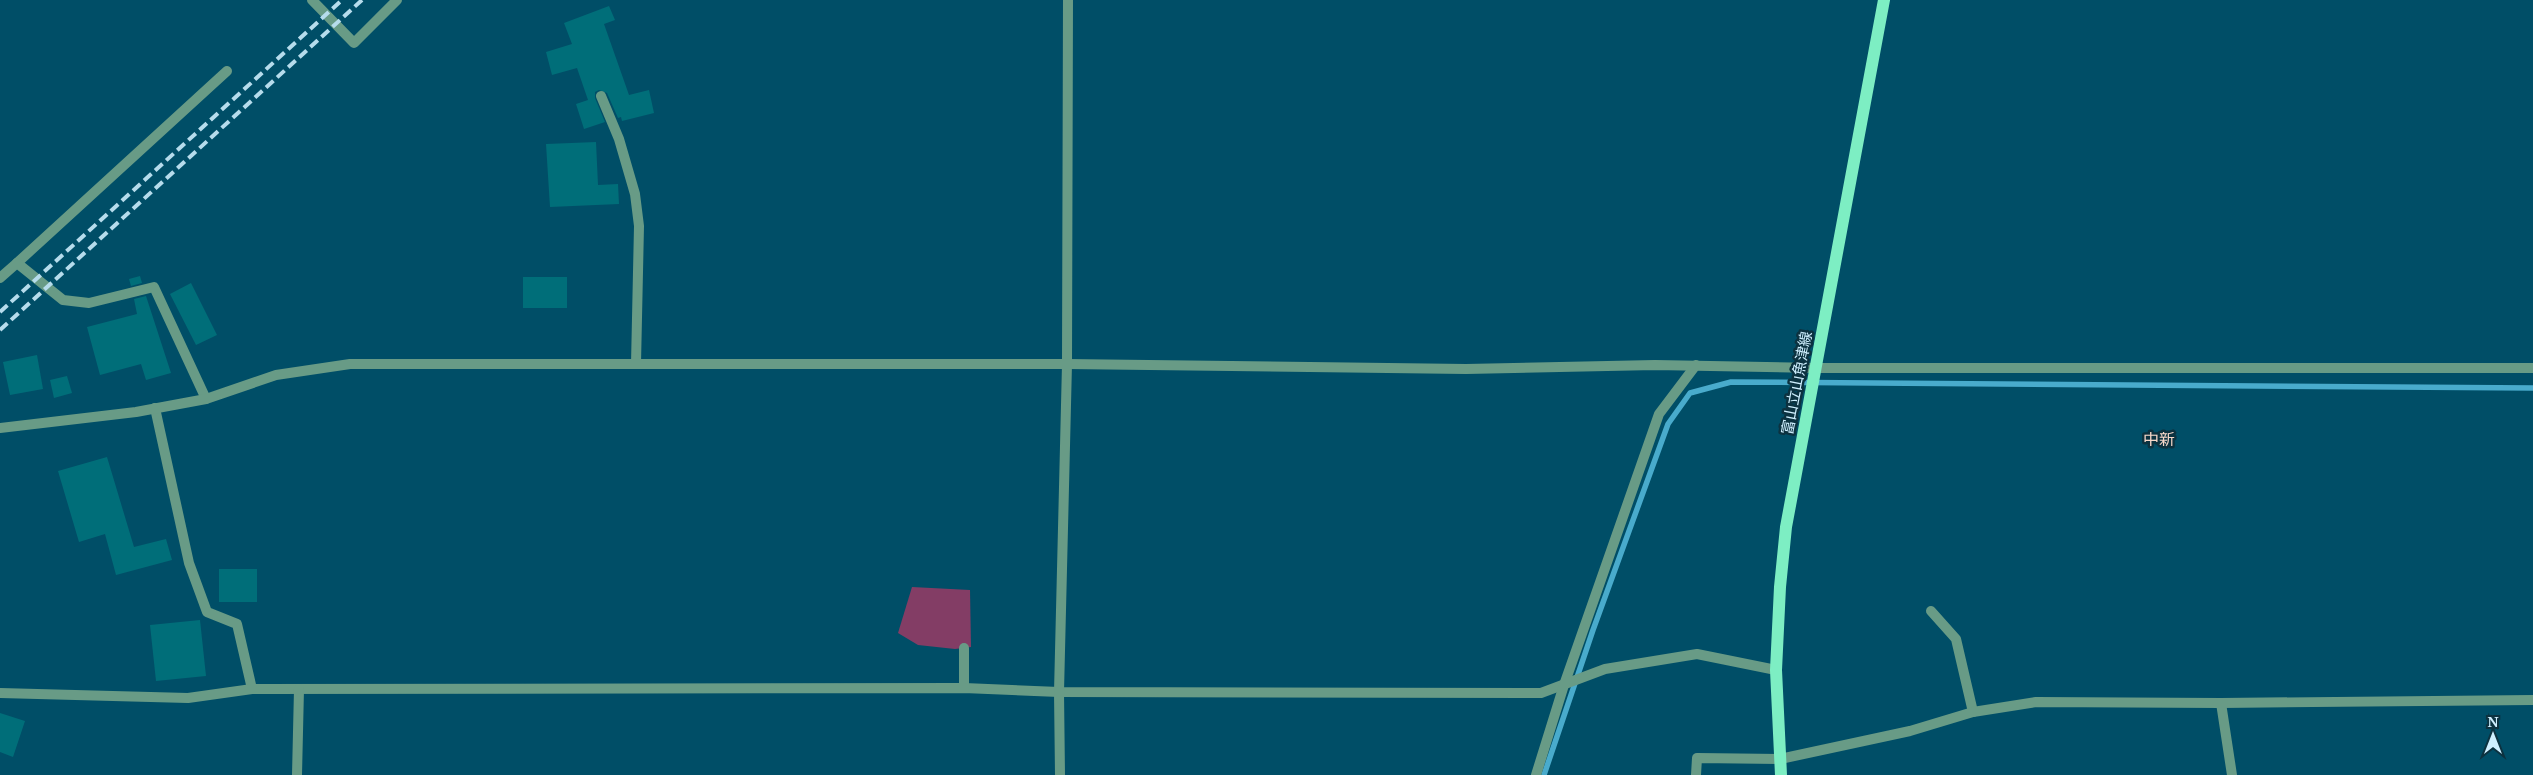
<svg xmlns="http://www.w3.org/2000/svg" width="2533" height="775" font-family="'Noto Serif','Noto Sans JP',serif">
<rect width="100%" height="100%" fill="#004e67"/>
<path fill="#833d65" d="M912 587 970 590 971 647 955 649 918 645 898 633Z"/>
<g fill="none" stroke-linecap="round" stroke-linejoin="round">
<path stroke="#49abcc" stroke-width="5.5" d="M1544 775 1593 630 1668 424 1690 393 1731 382 2533 388"/>
</g>
<g fill="#006e79">
<path d="M609 6 615 20 604 24 629 95 649 90 654 113 622 121 621 117 618 118 607 93 599 90 595 92V98L605 122 584 129 576 104 588 100 577 68 552 75 546 52 572 44 564 23Z"/>
<path d="M596 142 598 185 618 184 619 204 550 207 546 144Z"/>
<path d="M140 276 142 283 131 286 129 279Z"/>
<rect x="523" y="277" width="44" height="31"/>
<path d="M191 283 217 335 196 345 170 294Z"/>
<path d="M146 296 171 373 146 380 141 364 100 375 87 327 137 314 134 299Z"/>
<path d="M37 355 43 389 10 395 3 362Z"/>
<path d="M67 376 72 393 54 398 50 380Z"/>
<path d="M107 457 134 547 166 539 172 560 116 575 105 534 79 542 58 471Z"/>
<rect x="219" y="569" width="38" height="33"/>
<path d="M200 620 206 676 156 681 150 625Z"/>
<path d="M0 713 25 721 13 757 0 752Z"/>
</g>
<g fill="none" stroke-linecap="round" stroke-linejoin="round">
<g stroke="#689b86" stroke-width="10">
<path d="M312 0 354 43 397 0"/>
<path d="M601 96 619 139 635 194 639 226 636 364"/>
<path d="M17 263 227 71"/>
<path d="M0 278 17 263 63 300 89 303 154 287 206 399"/>
<path d="M155 408 189 563 207 612 237 624 252 689"/>
<path d="M1931 611 1956 639 1973 712"/>
<path d="M964 648V688"/>
<path d="M0 693 188 698 252 689 964 688 1059 692 1541 693 1605 669 1697 654 1776 670"/>
<path d="M2221 703 2232 775"/>
<path d="M297 775 299 689"/>
<path d="M1060 775 1059 692 1067 364 1068 0"/>
<path d="M1536 775 1564 685 1659 414 1696 365"/>
<path d="M1696 775 1697 758 1780 759 1910 731 1973 712 2036 702 2221 703 2533 700"/>
</g>
<path stroke="#689b86" stroke-width="10" d="M0 428 136 412 206 399 276 375 350 364H1067L1466 369 1655 365 1817 368H2533"/>
<path stroke="#7deec3" stroke-width="12" d="M1781 775 1776 670 1780 587 1786 527 1884 0"/>
<g stroke="#b6dcec" stroke-width="4" stroke-dasharray="10 5" stroke-linecap="butt">
<path d="M0 312 342 0"/>
<path d="M0 330 362 0"/>
</g>
</g>
<g text-anchor="middle" stroke-width="5" stroke-linejoin="round" paint-order="stroke">
<g font-size="15" fill="#cfeffe" stroke="#0c3240">
<text transform="translate(1797 383) rotate(-79)" y="5">富山立山魚津線</text>
</g>
<g font-size="16" fill="#f7d8ca" stroke="#0c3240">
<text x="2159" y="445">中新</text>
</g>
</g>
<g transform="translate(2493 735)" stroke="#0c3240" stroke-width="4" paint-order="stroke">
<path d="M0-4L9 19L0 12L-9 19Z" fill="#cfeffe"/>
<text y="-8" font-size="14" font-weight="bold" text-anchor="middle" fill="#cfeffe">N</text>
</g>
</svg>
